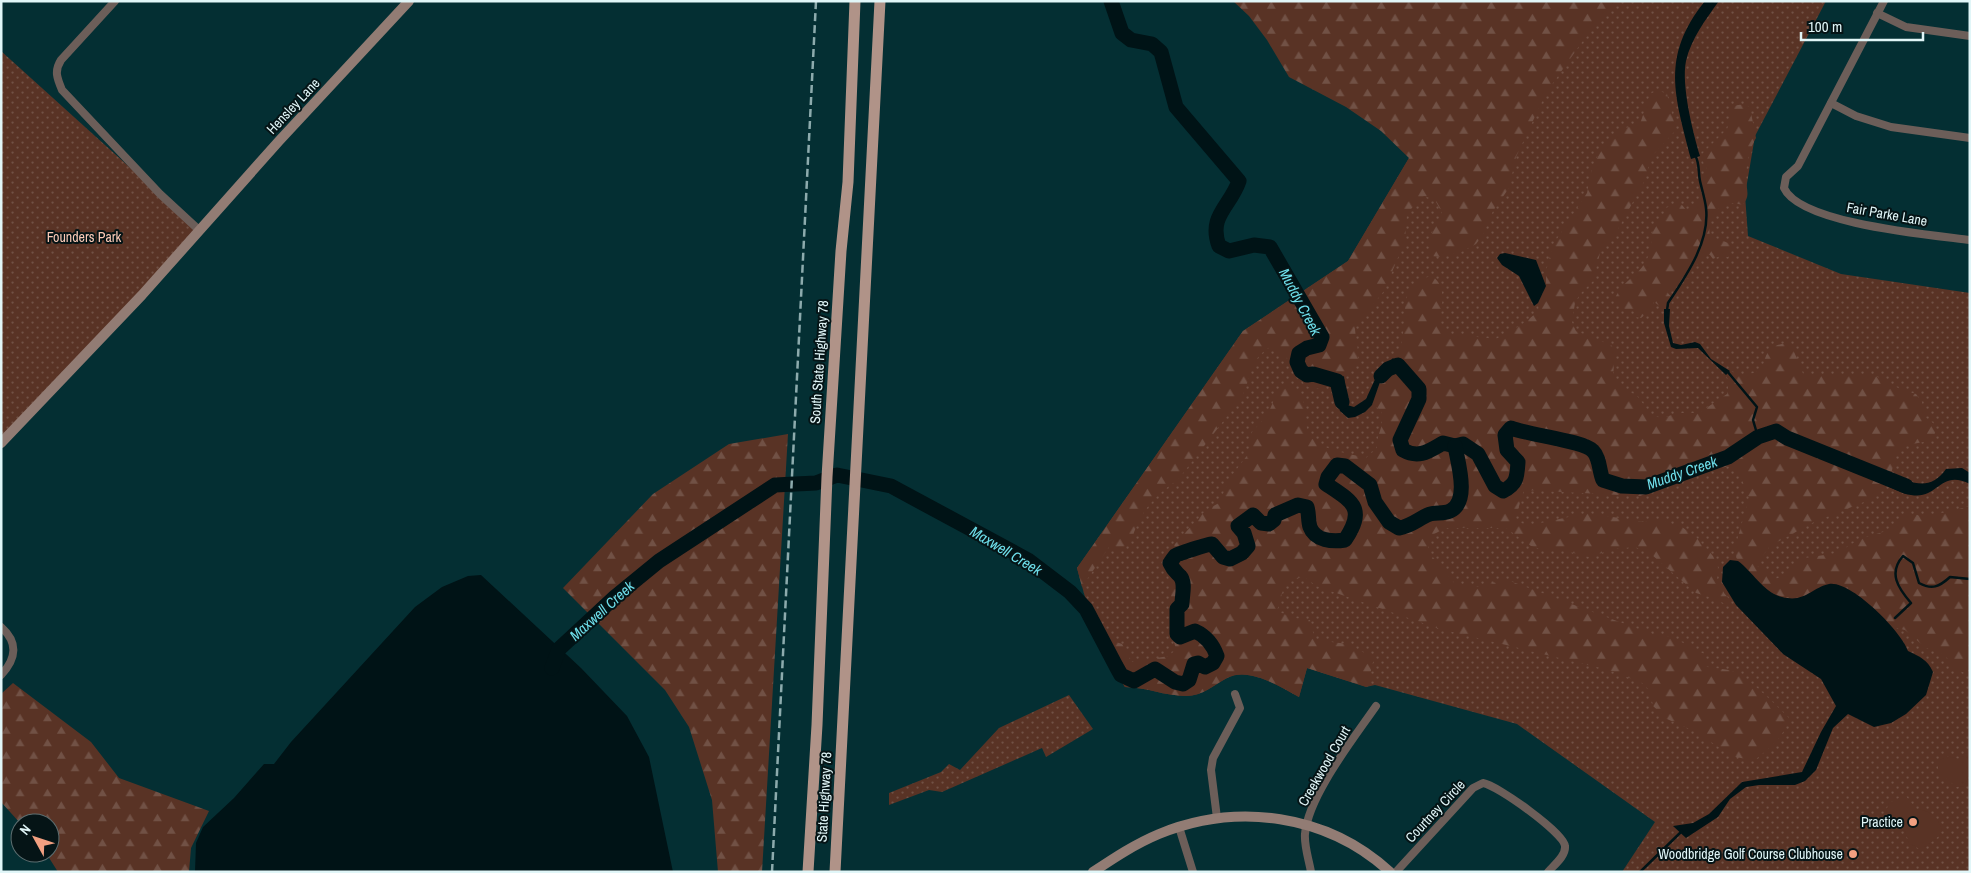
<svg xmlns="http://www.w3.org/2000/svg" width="1971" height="873" font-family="'Archivo Narrow',sans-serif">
<defs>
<pattern id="grass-dots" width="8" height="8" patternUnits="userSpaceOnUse" patternTransform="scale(1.25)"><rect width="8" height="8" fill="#593325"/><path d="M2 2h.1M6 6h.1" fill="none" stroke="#715145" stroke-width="1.8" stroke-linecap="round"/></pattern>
<pattern id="forest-firs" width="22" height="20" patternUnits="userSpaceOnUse" patternTransform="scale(1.25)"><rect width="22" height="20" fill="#593325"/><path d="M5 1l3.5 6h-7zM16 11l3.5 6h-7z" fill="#715145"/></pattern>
</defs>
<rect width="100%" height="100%" fill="#042f33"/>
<g fill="url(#grass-dots)">
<path d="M1572 1H1826L1755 136 1745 195 1748 236 1841 274 1970 293V872H1622L1655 822 1517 724 1375 685 1366 687 1307 668 1299 697C1280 687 1249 666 1227 678 1214 685 1202 696 1186 696 1165 696 1146 687 1125 687L1099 648 1077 568 1243 331 1348 261 1409 158Z"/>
<path d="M1 51 199 230 1 443Z"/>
<path d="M1069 695 1093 729 1046 757 1042 748 942 792 929 790 889 805V793L941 772 949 764 960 770 999 728Z"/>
</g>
<g fill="url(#forest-firs)">
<path d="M1233 1H1617L1582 42 1546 93 1516 157 1509 188 1493 211 1483 235 1476 244 1461 252 1441 257 1432 256 1427 242 1442 213 1435 200 1424 196 1407 213 1405 241 1384 291 1355 327C1355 337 1359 350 1358 359 1354 375 1323 396 1307 386 1297 379 1296 369 1289 361 1285 355 1276 351 1270 347 1249 360 1252 376 1242 397L1177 481C1161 490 1144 508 1137 525 1131 538 1132 546 1116 550L1109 547 1082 587 1077 568 1243 331 1348 261 1409 158 1381 131 1346 107 1289 77 1267 40 1249 16Z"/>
<path d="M1658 90 1667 94 1676 130 1651 157 1645 180 1617 231 1601 249 1593 281 1580 294 1575 303 1572 322 1576 331 1611 345 1615 350 1613 378 1617 383 1638 397 1652 416 1664 418 1676 413H1699L1727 394 1729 382 1726 375 1730 371C1744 376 1750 376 1763 368 1765 351 1773 342 1791 344L1804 376 1872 374 1902 390 1916 394 1922 402 1925 417 1933 423 1936 432 1929 441 1907 445 1896 455 1891 474 1874 498 1814 522 1770 546 1756 565 1775 579 1784 576 1805 558 1837 553 1860 539 1886 531 1906 515 1914 514 1921 516 1948 512 1970 506V675L1952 668 1947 658 1939 652 1926 648 1905 630 1892 627 1847 587 1830 584 1803 598 1783 597 1772 593 1753 576 1738 561 1734 551 1749 498 1740 475 1733 465 1693 475 1640 496 1524 490 1515 519 1527 526 1587 513 1645 522 1657 519 1682 527 1696 537 1713 556 1718 567 1717 581 1724 593 1730 600 1732 608 1716 599 1696 593 1652 555 1635 547 1614 549 1589 557 1562 550H1543L1531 546 1506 528H1446L1432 535 1427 544 1432 556 1456 585 1481 587 1505 579 1649 633 1672 637 1704 654 1705 666C1713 669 1724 668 1732 671 1747 676 1777 706 1789 718 1785 737 1768 749 1754 761L1732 756 1696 732 1667 719 1653 706 1650 691 1642 683 1609 670 1440 629 1316 586 1306 578H1292L1284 587 1277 611 1294 618 1310 620 1315 640 1348 644 1374 658 1367 687 1307 668 1299 697C1280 687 1249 666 1227 678 1214 685 1202 696 1186 696 1165 696 1146 687 1125 687L1099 648 1107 639 1122 644 1132 662 1169 656 1176 649 1172 635 1171 593 1167 565 1175 544 1206 510 1219 503 1230 478 1249 453 1252 432 1268 414 1279 388 1288 383C1317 402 1297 424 1314 440 1326 451 1352 454 1366 458L1377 448C1377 430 1385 429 1381 410L1372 405 1380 382 1398 365 1393 358C1397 353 1401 347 1402 341 1408 315 1397 282 1432 276 1448 287 1441 306 1440 324L1450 334 1496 339 1521 325 1539 311 1538 303 1546 286V271L1553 245 1587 193 1592 168 1602 147 1618 130 1640 124 1650 94Z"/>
<path d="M1745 104 1750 108 1756 138C1750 147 1746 165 1746 176 1745 187 1752 196 1742 205 1721 197 1706 217 1710 236L1731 244 1728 257 1720 256 1713 259 1710 255H1703L1698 264 1690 267V278L1682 280 1680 284 1671 285 1667 292 1673 299 1668 308 1664 309 1654 302 1649 311 1641 318 1636 317 1633 310 1628 311 1614 302C1619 282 1639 277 1647 259 1652 249 1651 239 1653 229L1662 220 1666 208 1674 204 1682 205 1687 211 1705 198 1700 184 1708 171 1700 156 1727 129 1732 116 1729 109 1732 106Z"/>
<path d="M788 434 762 872H718L712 800 689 727 665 690 563 588 653 494 729 444Z"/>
<path d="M13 683 91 742 119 778 209 811 191 848 189 872H58L46 853H50V823H20L1 802V694Z"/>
</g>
<g fill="#593325">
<path d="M1970 751V775L1964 786 1956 787 1938 771V762L1946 756 1959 759Z"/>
<path d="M1905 795 1916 809C1930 810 1938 817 1942 830L1939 836 1921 850 1909 843 1905 831 1888 826 1886 811 1889 803Z"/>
</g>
<g fill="#001316">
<path d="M1705 1H1719C1706 19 1691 39 1686 61 1681 85 1693 133 1700 156L1691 159C1675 96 1660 57 1705 1Z"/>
<path d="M1505 253 1536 260 1546 286 1538 303 1534 306 1519 276 1502 265 1497 258 1500 254Z"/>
<path d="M1664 309H1670L1669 326 1673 343 1681 345 1695 342 1700 344 1711 359 1730 371 1726 375 1698 348 1676 349 1671 347 1664 323Z"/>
<path d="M1393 358 1398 365 1380 382 1372 405 1365 412 1355 417 1348 418 1340 411 1332 385 1344 376 1347 405 1354 407 1366 399 1377 375Z"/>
<path d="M1962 468 1970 473V484C1939 469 1939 500 1911 495 1902 494 1893 488 1885 485L1891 474C1912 483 1930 492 1946 469Z"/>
<path d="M1730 560 1738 561C1753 572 1763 592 1782 597 1805 603 1811 588 1829 584 1851 580 1902 632 1908 651 1920 657 1927 659 1933 672L1926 695 1906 714 1891 723 1874 727 1848 714 1833 728 1816 770 1805 781 1795 785H1759L1746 787 1730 799 1718 817 1686 838 1673 826 1693 823 1709 814 1742 782 1802 772 1821 732 1836 706 1821 679 1783 654 1736 605 1722 582 1723 567Z"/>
<path d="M481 575 581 668 627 716 649 757 673 872H195L196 843 203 827 234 798 264 764H274L291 742 415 607 442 587 468 576Z"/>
</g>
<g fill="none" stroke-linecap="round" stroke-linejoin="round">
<g stroke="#001316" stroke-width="2.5">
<path d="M1667 311 1668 303C1686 276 1710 242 1706 208 1705 199 1702 190 1700 181 1698 171 1700 164 1695 155"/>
<path d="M1727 371 1757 407 1753 420 1758 437"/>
<path d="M1895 618 1911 603C1898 588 1888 573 1903 556L1913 563 1919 583C1932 590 1939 587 1950 577L1970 579"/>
<path d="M1640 872 1682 831"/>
</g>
<g stroke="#001316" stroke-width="15">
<path d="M1111 1 1122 33 1131 40 1152 44 1161 52 1176 107 1239 181C1230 207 1208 216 1219 246L1229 251 1254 245 1270 247 1322 337 1319 345 1307 348 1299 353 1297 362 1301 371 1307 375 1313 374 1337 381 1342 402"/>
<path d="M1381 376 1388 369 1398 365 1419 389V399L1400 440 1403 450C1419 459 1429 451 1443 443L1455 446 1463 444 1478 454 1495 486 1503 491C1517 484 1517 477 1518 462L1507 450 1505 435 1511 428C1529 435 1584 441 1593 451 1600 458 1599 471 1603 480L1622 486 1646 487 1728 457 1758 437 1776 431 1787 438 1906 486"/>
<path d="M552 668 559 649 615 597 659 561 775 485 816 483 837 475 891 486 1028 560 1070 592 1086 609 1116 666 1121 675 1134 681 1155 669 1175 682 1183 684 1189 680 1194 664 1198 663 1205 667 1213 663 1217 656C1213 645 1206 636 1195 631L1180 637 1177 634V609L1182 604C1182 595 1186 583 1180 576 1175 571 1173 570 1170 563 1171 562 1174 557 1175 556 1177 554 1208 544 1212 544L1223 557 1230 559 1242 553 1248 546 1244 533 1238 526 1253 515 1261 523 1269 524 1274 520 1275 515 1298 505 1307 507C1309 513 1308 521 1310 527 1315 541 1333 542 1345 540 1366 508 1353 502 1326 484L1328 477 1337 465 1345 466 1370 485 1375 502 1389 522 1399 528C1412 526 1419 518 1430 514 1436 512 1444 514 1450 511 1470 502 1458 463 1455 446"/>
</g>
<g stroke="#6c5e59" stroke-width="8">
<path d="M115 1 61 60C54 71 57 78 62 90L160 194 199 230"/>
<path d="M1884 1 1798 166 1786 177 1784 188C1800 224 1932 235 1970 240"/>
<path d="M1877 13 1906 27 1970 36"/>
<path d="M1831 103 1856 116 1891 127 1970 138"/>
<path d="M1 627C18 642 17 658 1 675"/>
<path d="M1217 818 1211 770 1213 758 1240 708 1235 694"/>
<path d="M1179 827 1193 872"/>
<path d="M1311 872C1309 860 1304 846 1305 834 1308 796 1354 738 1376 706"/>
<path d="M1396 872 1473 788 1483 783C1497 785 1564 833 1565 846 1566 856 1554 865 1548 872"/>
</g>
<g stroke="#927c74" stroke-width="10">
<path d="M1 443 142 295 279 141 409 1"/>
<path d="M1093 872C1114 858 1135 844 1159 834 1237 802 1327 814 1390 872"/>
</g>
<g stroke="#b09388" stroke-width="11">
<path d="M808 872 817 725 827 477 841 251 848 182 855 1"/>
<path d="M835 872 880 1"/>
</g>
<path stroke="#8dabad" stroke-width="2.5" stroke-dasharray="8 4" stroke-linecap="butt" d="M772 872 816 1"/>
</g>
<g fill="#f2a081" stroke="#051416" stroke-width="2">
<circle cx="1913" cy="822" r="5"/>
<circle cx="1853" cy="854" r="5"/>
</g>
<g text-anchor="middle" stroke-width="4" stroke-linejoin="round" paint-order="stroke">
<g font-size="14" fill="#e1f6f8" stroke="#051416">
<text transform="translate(293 106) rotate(-47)" y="5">Hensley Lane</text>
<text transform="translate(1887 214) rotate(10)" y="5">Fair Parke Lane</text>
<text transform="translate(819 362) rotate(-86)" y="5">South State Highway 78</text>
<text transform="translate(1324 766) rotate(-60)" y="5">Creekwood Court</text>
<text transform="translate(824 797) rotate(-87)" y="5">State Highway 78</text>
<text transform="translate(1435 811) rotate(-47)" y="5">Courtney Circle</text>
</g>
<g font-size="14" fill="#fbcab7" stroke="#051416">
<text x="84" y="242">Founders Park</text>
</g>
<g font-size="14" fill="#e1f6f8" stroke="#051416" text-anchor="end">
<text x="1903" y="827">Practice</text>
<text x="1843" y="859">Woodbridge Golf Course Clubhouse</text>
</g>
<g font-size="15" font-style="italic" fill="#6edfeb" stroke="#051416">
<text transform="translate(1300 302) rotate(62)" y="5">Muddy Creek</text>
<text transform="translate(1682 473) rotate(-19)" y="5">Muddy Creek</text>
<text transform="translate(1006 551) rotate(31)" y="5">Maxwell Creek</text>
<text transform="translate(602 611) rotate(-42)" y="5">Maxwell Creek</text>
</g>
</g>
<rect width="1971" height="873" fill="none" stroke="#e1f6f8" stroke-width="5"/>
<g transform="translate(35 838) rotate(310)"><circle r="24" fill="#051416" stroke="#5d6e70"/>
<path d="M0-4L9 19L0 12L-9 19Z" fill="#f2a081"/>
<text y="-8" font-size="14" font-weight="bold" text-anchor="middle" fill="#e1f6f8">N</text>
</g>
<path d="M1801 32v8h122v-8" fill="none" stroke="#e1f6f8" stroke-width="2.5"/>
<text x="1808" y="32" font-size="15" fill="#e1f6f8" stroke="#051416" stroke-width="4" paint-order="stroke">100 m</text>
</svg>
